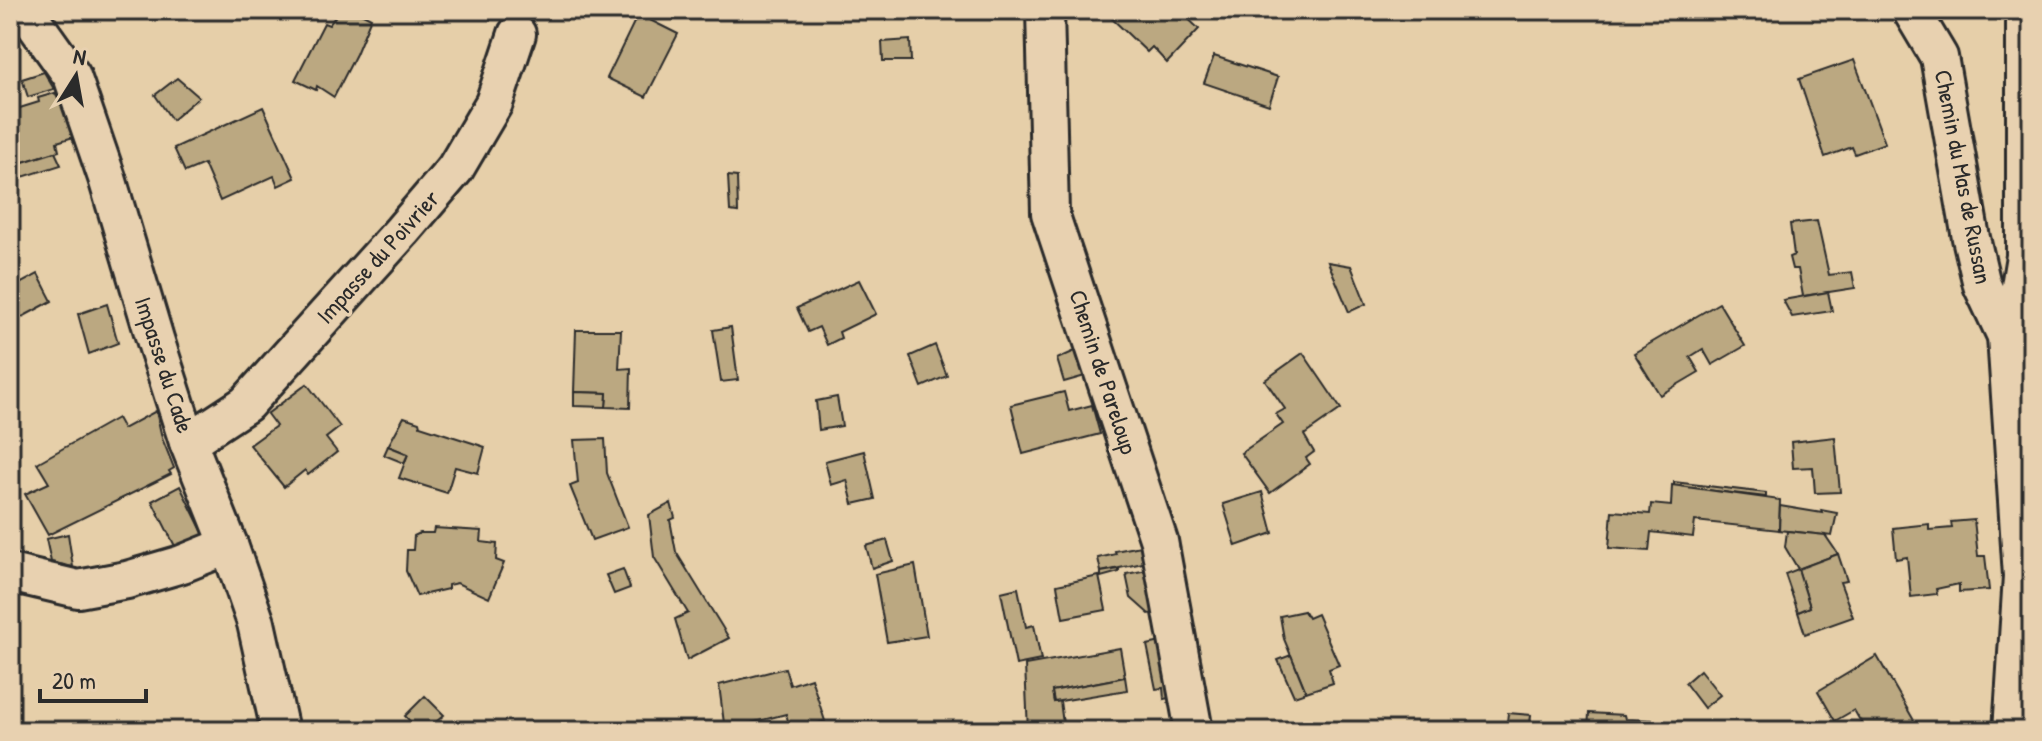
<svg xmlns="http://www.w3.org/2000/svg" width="2042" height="741" font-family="'Patrick Hand',sans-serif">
<rect width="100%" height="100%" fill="#e6cfa9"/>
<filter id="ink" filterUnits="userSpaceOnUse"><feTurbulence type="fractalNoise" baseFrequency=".0125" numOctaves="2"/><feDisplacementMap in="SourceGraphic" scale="16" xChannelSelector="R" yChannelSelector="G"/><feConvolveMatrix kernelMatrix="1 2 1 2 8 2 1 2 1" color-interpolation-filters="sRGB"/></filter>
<g filter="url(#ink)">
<g fill="#bba881" stroke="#2b2b2b" stroke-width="2">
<path d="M340 10H355L371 18 356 54 334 97 317 86 316 90 295 80 324 23 329 25Z"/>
<path d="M1109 10H1179L1199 29 1167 63 1152 47 1147 52 1106 13Z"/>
<path d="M638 14 678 34 646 97 607 78Z"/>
<path d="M910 40 911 61H883L882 42Z"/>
<path d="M1214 56 1278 77 1269 105 1204 83Z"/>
<path d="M1854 60 1885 143 1855 154 1852 147 1825 157 1799 79Z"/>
<path d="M44 72 54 89 28 97 22 79Z"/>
<path d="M177 78 199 97 172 120 155 95Z"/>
<path d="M55 93 77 136 57 142 59 151 20 163 10 136V111L39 102 38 98Z"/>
<path d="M263 107 295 178 278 186 274 176 220 201 204 164 185 172 174 148Z"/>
<path d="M10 136 20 163 55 152 61 165 10 181Z"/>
<path d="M728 176 737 177 738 212 730 211Z"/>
<path d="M1817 221 1829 275 1852 272 1855 288 1803 296 1798 269H1792L1789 257 1794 255 1790 224Z"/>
<path d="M1328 262 1351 266 1366 304 1349 312Z"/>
<path d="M38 274 52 301 11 323 10 289Z"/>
<path d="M859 280 876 314 839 332 841 338 827 345 819 327 808 332 797 308Z"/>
<path d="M1828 292 1832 311 1792 317 1783 300Z"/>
<path d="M1719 303 1745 346 1712 365 1703 349 1690 357 1699 372 1660 395 1634 353Z"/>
<path d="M107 304 118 343 89 354 78 314Z"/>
<path d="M731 327 738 380 721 382 713 330Z"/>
<path d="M576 330H621L619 369 631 368 630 408 606 407 607 393 574 392Z"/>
<path d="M935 345 947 376 922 387 910 356Z"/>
<path d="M1084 347 1092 374 1064 382 1057 359Z"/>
<path d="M1303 353 1341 409 1304 435 1314 452 1306 458 1310 464 1270 493 1241 453 1283 424 1276 414 1285 409 1265 380Z"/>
<path d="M307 384 340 427 326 438 337 452 308 475 305 470 284 487 250 445 276 426 267 414Z"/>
<path d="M574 392 607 393 606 407 574 406Z"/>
<path d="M1064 392 1069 411 1092 405 1100 434 1023 454 1011 405Z"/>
<path d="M837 397 842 426 819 430 816 401Z"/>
<path d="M156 411 162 438 174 468 169 471 171 474 48 535 25 494 49 483 37 463 117 418 123 429Z"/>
<path d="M404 417 419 422 420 426 485 447 478 473 455 467 447 493 399 478 408 454 388 446Z"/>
<path d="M1835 437 1840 492 1815 493 1813 467 1793 468 1791 442Z"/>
<path d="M605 439 607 473 628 527 592 540 570 486 578 483 574 440Z"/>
<path d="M388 446 408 454 404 463 384 455Z"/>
<path d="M864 451 875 499 853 504 847 480 831 485 825 461Z"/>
<path d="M1674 482 1766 493V497L1674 486Z"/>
<path d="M1672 485 1780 500 1779 530 1695 521 1693 537 1651 532 1649 551 1609 548 1612 511 1650 514 1651 504 1671 506Z"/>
<path d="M180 486 209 545 181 558 152 501Z"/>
<path d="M1262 492 1273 533 1236 546 1223 504Z"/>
<path d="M671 503 675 518 670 520 676 552 729 638 687 660 675 619 688 613 654 557 649 515Z"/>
<path d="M1780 506 1822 513 1821 510 1837 513 1832 536 1779 530Z"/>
<path d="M1974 520 1978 556H1985L1989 590 1959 592V584L1936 589 1937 594 1911 597 1907 557 1896 559 1893 528 1929 524V530L1952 528 1951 522Z"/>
<path d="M434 528 482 531 481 542 497 544 496 560 504 563 489 598 457 583 448 585V589L417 596 406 571 407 550H413L414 536 420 533H433Z"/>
<path d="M1787 531 1825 535 1838 554 1798 569 1785 547Z"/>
<path d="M68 534 73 567 51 562 46 539Z"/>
<path d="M887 540 893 561 872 568 866 546Z"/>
<path d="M1146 545 1152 561 1101 572 1098 558 1116 554 1115 551Z"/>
<path d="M1838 554 1847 581 1840 582 1853 617 1805 634 1798 612 1810 607 1798 569Z"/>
<path d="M915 565 927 636 887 642 875 574Z"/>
<path d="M623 569 630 588 614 594 606 575Z"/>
<path d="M1119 569V572L1101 577V572Z"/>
<path d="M1153 569 1160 612 1149 614 1131 598 1126 574Z"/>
<path d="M1798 569 1810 607 1798 612 1785 574Z"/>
<path d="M1099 576 1106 610 1063 618 1057 585Z"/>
<path d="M1018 588 1026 627 1034 625 1041 660 1016 665 1001 592Z"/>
<path d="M1304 611 1308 618 1317 614 1339 665 1329 669 1333 683 1306 692 1284 639 1280 616Z"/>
<path d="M1166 641 1177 696 1164 699 1163 688 1156 689 1147 645Z"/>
<path d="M1120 648 1125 677 1052 691 1054 702 1060 701 1064 731H1028L1025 665Z"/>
<path d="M1291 655 1306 692 1294 696 1278 660Z"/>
<path d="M1877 656 1920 731H1866L1854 710 1835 721 1818 691Z"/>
<path d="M785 668 790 685 811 678 825 721 791 731 786 714 743 725 745 731H725L719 685Z"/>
<path d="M1700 670 1720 695 1704 708 1685 683Z"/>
<path d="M1125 677 1127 690 1054 702 1052 691Z"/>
<path d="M425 696 444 715 426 731H419L405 716Z"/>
<path d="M1508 713 1531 715 1529 731H1506Z"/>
<path d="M1589 713 1624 715 1625 719 1652 720 1662 731H1588Z"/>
</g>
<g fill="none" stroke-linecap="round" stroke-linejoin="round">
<g stroke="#2b2b2b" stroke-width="42">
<g id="minor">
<path d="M25 10 72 76 107 178 155 339 188 442 229 545 256 623 280 731"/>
<path d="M1045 10 1050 213 1159 541 1194 731"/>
<path d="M1911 10 1939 57 1971 238 1982 285 2006 336 2022 576 2012 731"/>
<path d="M2006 336 2018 299 2025 256V10"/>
<path d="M188 442 246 404 402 231 455 169 494 103 517 34"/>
<path d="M10 573 78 589 127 580 182 564 229 545"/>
</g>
</g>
<use href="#minor" stroke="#e8d1b0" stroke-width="36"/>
</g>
</g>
<g text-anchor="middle" stroke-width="7" stroke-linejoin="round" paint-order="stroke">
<g font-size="24" fill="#2b2b2b" stroke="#e8d1b0">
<text transform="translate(1963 177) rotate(79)" y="8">Chemin du Mas de Russan</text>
<text transform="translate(378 257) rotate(-48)" y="8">Impasse du Poivrier</text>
<text transform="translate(164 365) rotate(72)" y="8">Impasse du Cade</text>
<text transform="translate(1103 372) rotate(72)" y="8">Chemin de Pareloup</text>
</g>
</g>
<rect width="2042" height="741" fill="none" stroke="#e8d1b0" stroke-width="40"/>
<rect x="20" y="20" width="2002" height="701" fill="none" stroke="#2b2b2b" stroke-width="3" filter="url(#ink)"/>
<g transform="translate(76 76) rotate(11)" stroke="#e8d1b0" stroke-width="6" paint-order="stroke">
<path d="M0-6L14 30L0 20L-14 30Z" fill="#2b2b2b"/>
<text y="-12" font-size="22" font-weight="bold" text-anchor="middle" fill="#2b2b2b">N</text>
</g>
<path d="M40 689v12h106v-12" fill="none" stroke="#2b2b2b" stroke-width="4"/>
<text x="52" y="689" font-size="24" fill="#2b2b2b" stroke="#e8d1b0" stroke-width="6" paint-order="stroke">20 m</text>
</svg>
